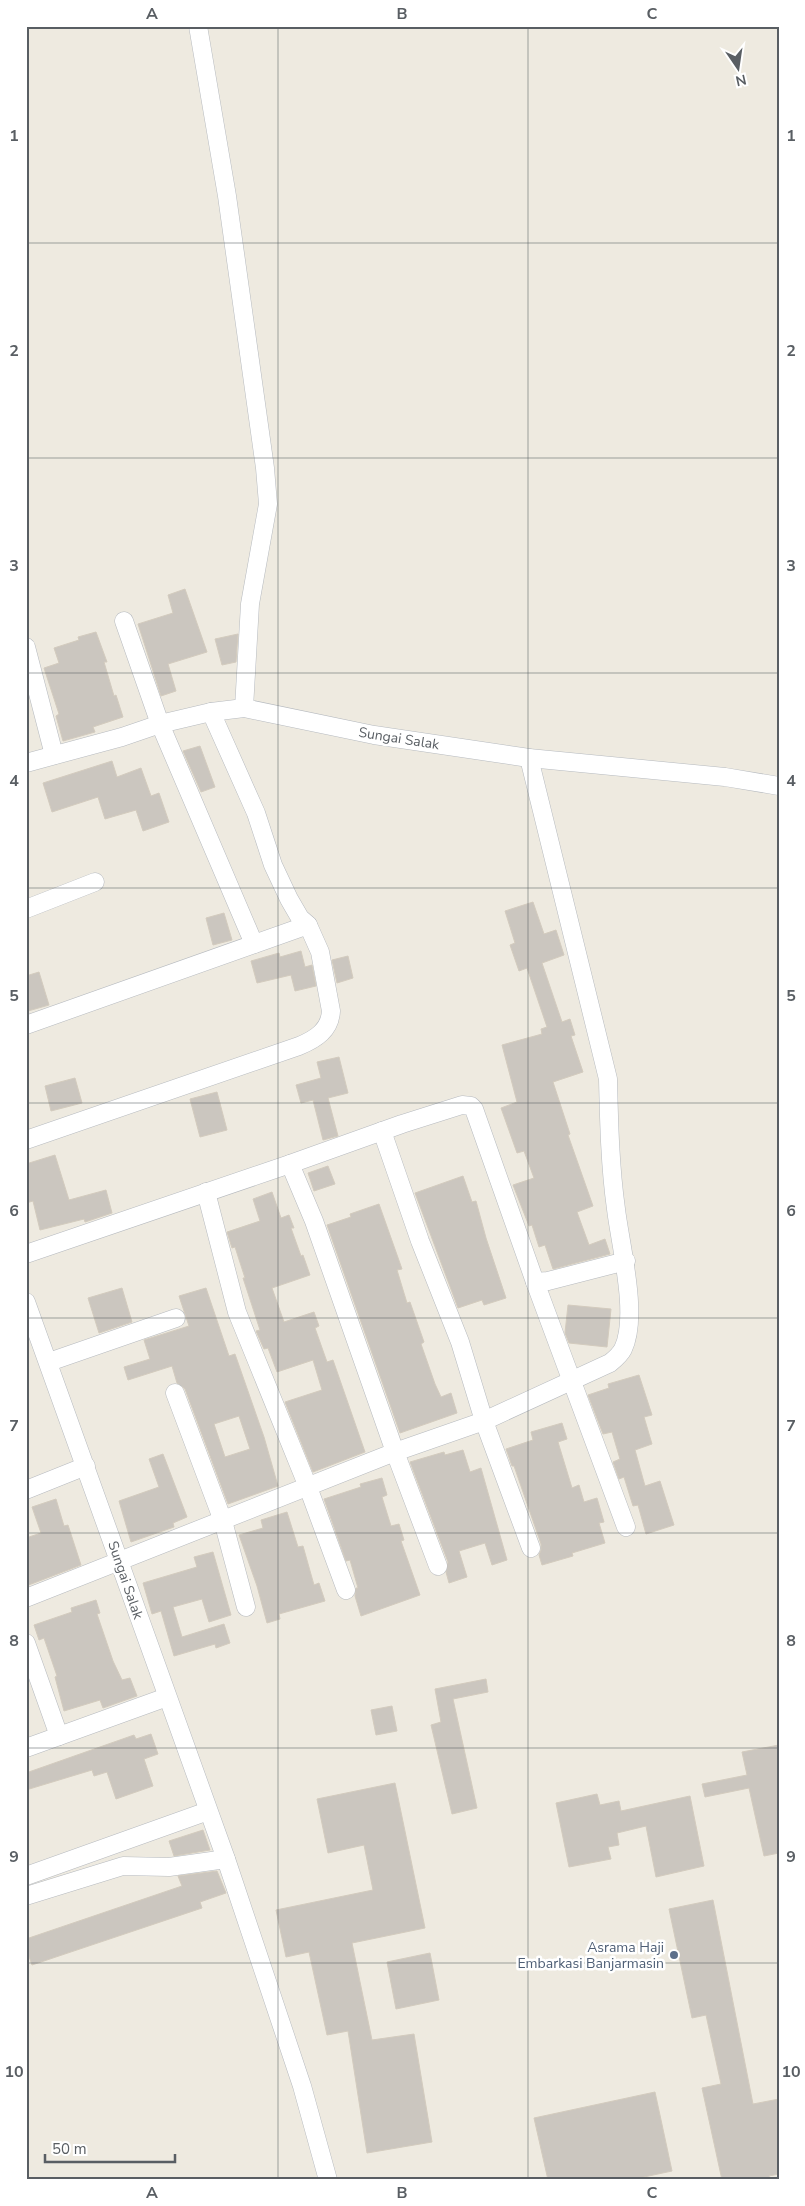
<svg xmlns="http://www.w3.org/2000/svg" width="805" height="2206" font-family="'Nunito Sans',sans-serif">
<rect width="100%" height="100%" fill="#eeeae0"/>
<g fill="#cbc6bf" stroke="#d3cbbe" fill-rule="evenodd">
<path d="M185 589 207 652 168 664 176 691 161 696 138 624 173 613 168 595Z"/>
<path d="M96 632 107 662H104L114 696 116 695 123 717 93 727 95 732 63 741 56 716 59 714 44 668 59 663 54 648 79 640 78 637Z"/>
<path d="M238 634 236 662 222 665 215 639Z"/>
<path d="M200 746 215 787 201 792 183 751Z"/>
<path d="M112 761 117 777 141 768 151 796 159 793 169 822 143 831 136 810 105 819 98 797 52 812 43 783Z"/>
<path d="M533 902 544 934 556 930 564 955 542 963 562 1022 570 1019 575 1035 571 1036 583 1072 553 1082 570 1134 568 1135 593 1206 577 1212 589 1245 605 1239 610 1254 553 1269 545 1245 539 1247 532 1225 529 1226 513 1185 534 1178 524 1151 517 1153 501 1108 517 1102 502 1045 542 1034 541 1029 547 1027 527 968 519 971 510 945 515 943 505 911Z"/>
<path d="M224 913 232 940 213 945 206 918Z"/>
<path d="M301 951 305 967 312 965 316 986 295 991 291 975 257 983 251 961 279 953 280 957Z"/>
<path d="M348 956 353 978 337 983 332 960Z"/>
<path d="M39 972 49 1005 28 1011 26 1004V976Z"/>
<path d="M339 1057 348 1093 328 1098 338 1136 323 1140 313 1100 301 1103 296 1085 321 1078 317 1062Z"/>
<path d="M75 1078 82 1103 51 1111 45 1086Z"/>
<path d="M217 1092 227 1130 200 1137 190 1099Z"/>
<path d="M55 1155 69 1200 106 1190 112 1213 85 1222 84 1219 40 1230 33 1201 26 1203V1164Z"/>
<path d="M328 1166 335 1184 314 1191 308 1173Z"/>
<path d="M463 1176 472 1202 476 1201 486 1238 506 1298 484 1305 482 1300 458 1308 415 1193Z"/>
<path d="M272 1192 281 1218 289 1215 294 1228H291L301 1256 303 1255 310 1275 272 1288 284 1322 314 1312 319 1326 315 1328 327 1362 333 1360 365 1452 313 1472 285 1402 322 1390 313 1360 277 1372 268 1348 264 1349 256 1331 260 1330 243 1278H245L235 1247 232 1248 227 1232 260 1221 253 1199Z"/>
<path d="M379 1204 402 1269 397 1270 407 1303 410 1302 424 1342 421 1344 435 1384 441 1397 451 1393 457 1413 400 1433 327 1225 351 1217 350 1214Z"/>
<path d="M122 1288 132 1322 99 1333 88 1298Z"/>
<path d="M206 1288 229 1356 235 1354 264 1437 278 1486 228 1504 185 1389 177 1383 172 1366 128 1380 124 1367 150 1359 144 1340 189 1326 179 1296ZM239 1416 250 1449 225 1457 214 1424Z"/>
<path d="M568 1305 611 1309 607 1347 569 1343 565 1333Z"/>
<path d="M639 1375 652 1415 644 1417 652 1444 635 1450 645 1486 660 1481 674 1525 646 1534 638 1505 633 1506 624 1477 619 1479 613 1462 620 1459 612 1432 603 1434 588 1395 609 1388 608 1384Z"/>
<path d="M562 1423 567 1439 558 1442 572 1488 579 1485 584 1502 597 1498 604 1522 599 1523 605 1543 572 1553 573 1556 542 1565 539 1555 541 1550V1544L514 1466H512L506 1449 533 1440 531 1432Z"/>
<path d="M463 1450 470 1472 481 1468 507 1560 492 1565 485 1543 459 1551 467 1577 449 1583 446 1572 448 1562 410 1462 444 1452 445 1455Z"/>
<path d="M163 1454 187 1517 173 1523 174 1527 131 1542 119 1501 159 1487 149 1459Z"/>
<path d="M382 1478 387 1495 382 1497 391 1526 399 1524 404 1540 401 1541 420 1595 361 1616 355 1596 356 1588H358L350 1560 346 1561 324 1499 361 1487 360 1484Z"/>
<path d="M56 1499 64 1526 68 1525 81 1565 26 1586V1538L41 1533 32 1507Z"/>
<path d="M287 1512 298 1547 303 1546 314 1585 319 1583 325 1601 279 1614 280 1619 267 1623 257 1586 239 1535 263 1528 261 1520Z"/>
<path d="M213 1552 231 1615 209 1622 202 1599 173 1607 182 1637 224 1624 230 1643 216 1648 215 1644 174 1656 161 1611 152 1614 143 1583 197 1567 194 1557Z"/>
<path d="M96 1600 100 1613 97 1614 113 1661 122 1680 130 1678 137 1696 103 1708 100 1700 64 1711 55 1677 57 1676 44 1638 39 1640 34 1625 72 1612 71 1608Z"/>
<path d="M486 1679 488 1692 453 1699 477 1808 452 1814 431 1725 441 1722 435 1689Z"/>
<path d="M392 1706 397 1731 376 1735 371 1710Z"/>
<path d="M151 1734 158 1754 144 1759 153 1786 116 1799 107 1772 94 1776 92 1770 26 1790V1773L134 1735 136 1739Z"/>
<path d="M779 1745V1853L764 1856 749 1788 705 1797 702 1784 747 1775 742 1752Z"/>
<path d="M395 1783 425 1928 352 1943 372 2040 414 2034 432 2142 367 2153 348 2031 327 2035 309 1952 286 1957 276 1910 373 1890 364 1845 328 1853 317 1799Z"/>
<path d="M597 1794 600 1805 619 1801 621 1811 690 1796 704 1866 656 1877 646 1826 617 1833 619 1845 608 1847 611 1859 569 1867 556 1803Z"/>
<path d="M203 1830 210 1850 174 1856 169 1841Z"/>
<path d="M217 1871 226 1893 200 1902 202 1908 32 1965 26 1948V1939L182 1886 178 1876Z"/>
<path d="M713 1900 753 2104 779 2099V2174L769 2176 770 2180H722L702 2088 721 2084 706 2015 692 2018 669 1909Z"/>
<path d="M430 1953 439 2000 396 2009 387 1962Z"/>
<path d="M655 2092 672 2171 630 2180H548L534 2118Z"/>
</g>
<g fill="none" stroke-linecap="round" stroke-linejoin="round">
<g stroke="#b6babf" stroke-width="19">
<g id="minor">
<path d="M198 26 227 196 265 468 268 504 250 604 244 708"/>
<path d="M124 621 160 724 254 944"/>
<path d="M26 647 54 755"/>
<path d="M26 763 122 737 160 724 211 712 244 708 374 735 529 758 725 777 779 786"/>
<path d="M26 909 95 882"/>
<path d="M26 1025 308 925"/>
<path d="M382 1131 420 1241 460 1342 484 1421 531 1548"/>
<path d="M26 1140 299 1046C316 1039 330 1030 331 1011L320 952 308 925 300 918 289 899 273 865 256 813 211 712"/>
<path d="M290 1164 402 1124 462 1105 471 1106 474 1109 535 1282 548 1281 626 1261"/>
<path d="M206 1192 237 1312 308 1487 346 1590"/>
<path d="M26 1254 290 1164 314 1221 395 1452 438 1566"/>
<path d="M535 1282 626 1527"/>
<path d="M26 1302 226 1859 302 2086 328 2180"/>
<path d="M49 1362 176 1318"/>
<path d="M175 1393 223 1521 246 1607"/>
<path d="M26 1490 86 1466"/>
<path d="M26 1598 395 1452 484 1421 610 1363C615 1359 620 1355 623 1349 639 1316 620 1244 616 1209 610 1166 609 1122 608 1079L529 758"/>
<path d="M26 1643 59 1736"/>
<path d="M26 1748 167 1697"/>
<path d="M26 1876 208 1811"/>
<path d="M26 1896 123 1866 169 1867 226 1859"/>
</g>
</g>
<use href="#minor" stroke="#fff" stroke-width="18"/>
</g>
<path fill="none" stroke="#595e63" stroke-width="1" stroke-opacity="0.55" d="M278 26V2180M528 26V2180M26 243H779M26 458H779M26 673H779M26 888H779M26 1103H779M26 1318H779M26 1533H779M26 1748H779M26 1963H779"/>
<circle fill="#5c6f8a" stroke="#fff" stroke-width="2" cx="674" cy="1955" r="5"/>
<g text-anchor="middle" stroke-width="5" stroke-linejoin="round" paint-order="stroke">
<g font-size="14" fill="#595e63" stroke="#fff">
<text transform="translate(399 738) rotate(9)" y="5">Sungai Salak</text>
<text transform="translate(126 1580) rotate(71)" y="5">Sungai Salak</text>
</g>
<g font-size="14" fill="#4e5e75" stroke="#fff" text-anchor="end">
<text x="664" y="1952">Asrama Haji<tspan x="664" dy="16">Embarkasi Banjarmasin</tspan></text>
</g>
</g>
<rect width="805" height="2206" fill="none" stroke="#ffffff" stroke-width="55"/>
<g transform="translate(738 68) rotate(167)" stroke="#ffffff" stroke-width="4" paint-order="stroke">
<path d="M0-4L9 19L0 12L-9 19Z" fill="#595e63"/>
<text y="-8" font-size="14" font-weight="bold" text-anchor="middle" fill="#595e63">N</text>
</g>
<path d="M45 2154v8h130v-8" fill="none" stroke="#595e63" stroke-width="2.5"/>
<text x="52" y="2154" font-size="15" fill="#595e63" stroke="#ffffff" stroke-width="4" paint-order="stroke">50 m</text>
<rect x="28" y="28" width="750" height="2150" fill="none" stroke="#595e63" stroke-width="2"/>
<g font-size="16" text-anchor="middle" font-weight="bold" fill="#595e63">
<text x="152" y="19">A</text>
<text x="402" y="19">B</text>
<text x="652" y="19">C</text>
<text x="14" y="141">1</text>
<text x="791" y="141">1</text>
<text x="14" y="356">2</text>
<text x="791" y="356">2</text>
<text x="14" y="571">3</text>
<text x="791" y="571">3</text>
<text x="14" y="786">4</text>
<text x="791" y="786">4</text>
<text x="14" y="1001">5</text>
<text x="791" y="1001">5</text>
<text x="14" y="1216">6</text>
<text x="791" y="1216">6</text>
<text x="14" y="1431">7</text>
<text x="791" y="1431">7</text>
<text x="14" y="1646">8</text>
<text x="791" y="1646">8</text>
<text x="14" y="1862">9</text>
<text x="791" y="1862">9</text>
<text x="14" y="2077">10</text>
<text x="791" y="2077">10</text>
<text x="152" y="2198">A</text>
<text x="402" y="2198">B</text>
<text x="652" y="2198">C</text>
</g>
</svg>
